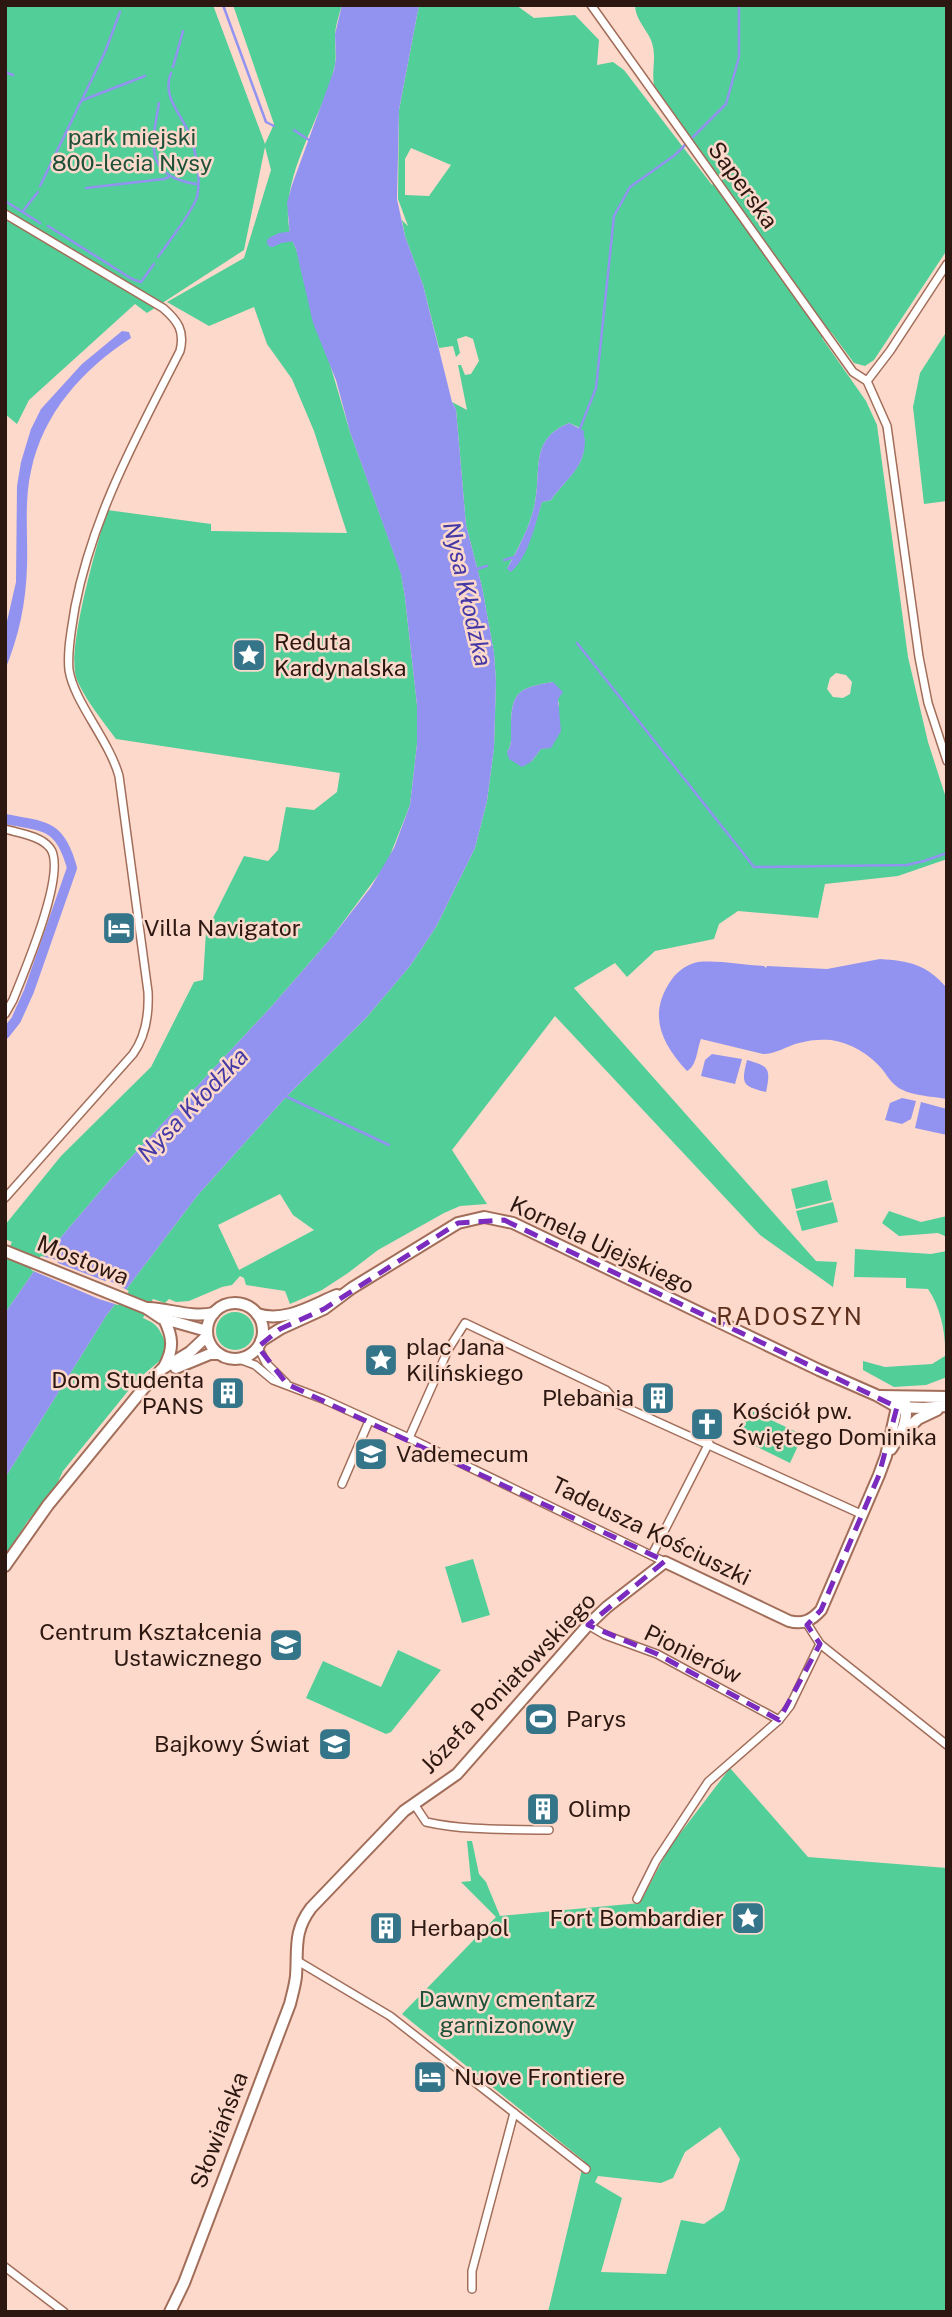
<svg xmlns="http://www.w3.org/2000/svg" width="952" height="2317" font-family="'Public Sans',sans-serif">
<rect width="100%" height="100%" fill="#fcd9cb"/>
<g fill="#52ce98" fill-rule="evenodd">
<path d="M5 5H213L265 144 274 124 233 5H342C339 15 335 27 335 37 335 48 337 58 334 69 320 125 268 192 296 249L350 432 401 573 405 598 417 705V744L410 805 387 863 332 937 271 1007 109 1181 44 1257 5 1313V1257L12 1242 5 1239V1225L61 1156 151 1067 194 982 203 980 206 932 244 856 268 861 278 850 286 807 314 810 337 792 340 773 116 739C103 721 86 701 77 680 65 652 98 543 107 510L211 524V531L347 533 314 431 292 379 267 344 254 307 209 326 167 302 244 258 271 170 265 147 244 250 147 313 135 304 29 400 17 424 5 414Z"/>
<path d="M419 5H516L534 18 575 15 599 40 597 65 613 62 624 70 712 185 720 179 655 89C650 71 658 58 651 40 646 29 635 18 635 5H947V250L874 360 865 366 854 363 831 332 822 338 866 401 877 425 908 657 928 742 947 801V859L898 876 825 884 818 918 738 911 719 924 714 939 655 951 627 977 615 963 574 988 816 1261 837 1262 833 1287 760 1235 555 1016 452 1150 487 1204 460 1206 444 1213 378 1250 348 1273 322 1290 290 1304 285 1291 246 1285 244 1278 240 1276 232 1285 222 1287 189 1301 176 1302 169 1299 165 1303 153 1299 143 1318C162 1326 159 1332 168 1346L163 1358 137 1380 63 1471 56 1486 27 1522 5 1556V1478L106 1316 197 1196 286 1097 366 1018 410 966 436 927 475 848 487 801 494 748 496 682 494 653 482 587 466 525 456 409 452 402 467 410 458 365H461L465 375 471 374 479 361 473 339 466 336 457 339 460 353 456 357 453 346 439 348 423 285 405 236 402 220 408 226 398 199 399 110ZM411 148 451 165 429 196 405 195V159ZM569 423 580 428C594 461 568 476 551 500L542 502 533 531 507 568C519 547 530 527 535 503 542 469 529 440 569 423ZM836 673 846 675 852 682 850 694 843 698 833 697 827 689 830 678ZM553 682 559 704 546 748 541 749 531 762 507 752C512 745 511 739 511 730 511 692 517 688 553 682ZM280 1194 293 1215 314 1230 239 1270 218 1225Z"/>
<path d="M947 331V501L924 504 913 407 920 373Z"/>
<path d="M827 1180 832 1200 796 1209 791 1189Z"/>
<path d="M833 1202 838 1222 802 1231 796 1211Z"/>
<path d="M889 1211 921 1222 947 1216V1237L938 1233 899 1236 882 1223Z"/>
<path d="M855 1249 931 1254 947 1251V1377L926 1385 894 1387 863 1370V1361L885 1367 932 1364 945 1356C946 1334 941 1308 928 1289L906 1288V1278L854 1277Z"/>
<circle cx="235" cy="1331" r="19"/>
<path d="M750 1410 803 1435 790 1463 737 1437Z"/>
<path d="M473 1559 490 1615 462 1623 445 1567Z"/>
<path d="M398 1650 441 1670 391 1732 386 1734 306 1698 323 1661 381 1687Z"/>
<path d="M730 1768 808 1857 947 1868V2312H548L584 2161 402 2014 496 1917 461 1882 471 1881 467 1841H472L479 1874 486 1882 500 1916 640 1903 669 1848ZM720 2127 740 2159 724 2210 704 2224 681 2220 666 2274 601 2272 622 2198 595 2182 598 2176 661 2183 673 2178 685 2152Z"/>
</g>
<g fill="#9293f0">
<path d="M342 5H419L399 110 397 199 405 236 423 285 452 402 456 409 466 525 482 587 494 653 496 682 494 748 487 801 475 848 436 927 410 966 366 1018 286 1097 197 1196 106 1316 5 1478V1313L44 1257 109 1181 271 1007 332 937 371 887 394 848 410 805 417 744V705L405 598 401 574 350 432 336 380 313 323 296 249 290 236 287 203 292 185 334 70 336 58 335 34Z"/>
<path d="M122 331 129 332 131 338C83 369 43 413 31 471 24 502 28 535 27 566 26 603 19 636 5 670V630L16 582 17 486 21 462 31 429 41 409 82 364Z"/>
<path d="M569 423 584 431C583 435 585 438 585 442 584 469 565 480 551 500L542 502C535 525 529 556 511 572L507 569C519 547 530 527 535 503 542 469 529 440 569 423Z"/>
<path d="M553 682 563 692 558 699 561 731 551 748 541 749 531 762 522 767 509 759 507 752C512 745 511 739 511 730 511 692 517 688 553 682Z"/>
<path d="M880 959C909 961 926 964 946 987L947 1099C931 1096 907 1096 895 1085 890 1081 886 1074 882 1069 869 1054 851 1043 831 1040 820 1039 809 1040 799 1043 787 1046 776 1054 763 1054L701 1039C697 1049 697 1066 687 1071 661 1043 647 1014 672 979 678 971 687 964 698 962 719 960 743 965 764 966L766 968 767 966 827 969Z"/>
<path d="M712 1054 742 1059 735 1084 701 1076 705 1060Z"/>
<path d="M747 1060C769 1066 771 1069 766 1092 742 1086 741 1084 747 1060Z"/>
<path d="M902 1098 916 1101 911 1119 902 1124 885 1120 890 1103Z"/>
<path d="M921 1102 947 1109V1135L915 1128Z"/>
</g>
<path fill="#fcd9cb" d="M41 1256 57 1260 58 1263 105 1281 108 1280 129 1291 118 1305 99 1299 31 1270Z"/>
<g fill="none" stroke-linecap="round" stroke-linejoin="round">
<g stroke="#9293f0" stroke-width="2.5">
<path d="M223 5 266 122 274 126"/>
<path d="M122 6V5"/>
<path d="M173 67 183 31"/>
<path d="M5 72 13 75"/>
<path d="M83 100 145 76"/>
<path d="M159 103C152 144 143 176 196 184"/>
<path d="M294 130 309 140"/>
<path d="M40 186 105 52 120 12"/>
<path d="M86 188 164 179 169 177"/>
<path d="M5 201 40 223"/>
<path d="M23 211 38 192"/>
<path d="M48 226 132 279 141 282 154 264"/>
<path d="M158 257C167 244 193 211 197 197 201 178 197 157 191 138 183 115 161 98 171 73"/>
<path d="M579 431 596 388 614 216 630 187 675 155 726 104 739 57V5"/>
<path d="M504 560 515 557"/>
<path d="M477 569 487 566"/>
<path d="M577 643 754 867 907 865 924 861 947 853"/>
<path d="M285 1096 389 1145"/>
</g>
<g stroke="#9293f0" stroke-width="10">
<path d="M272 242 280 238 301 235"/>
<path d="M5 819C46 827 60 824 72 868L29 991 16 1020 5 1034"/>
</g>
<g stroke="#a26e5a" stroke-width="10">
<g id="street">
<path d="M591 5 853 372 867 381 887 426 919 657 928 703 947 761"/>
<path d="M5 214 163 308C178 321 185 331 180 351 138 434 93 514 75 607 72 627 67 649 69 670 74 702 109 740 119 776L148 992C149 1014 146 1036 133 1054L5 1198"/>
<path d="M867 381 890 351 947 264"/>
<path d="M5 829C19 833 41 836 50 848 68 871 24 972 13 1000L5 1014"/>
<path d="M258 1347 266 1363 286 1383"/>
<path d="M239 1359 255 1365 273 1380 323 1399 409 1438 665 1562"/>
<path d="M409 1438 448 1350 465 1323 606 1390 618 1404 861 1514"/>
<path d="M342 1484 369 1421"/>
<path d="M652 1555 709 1443"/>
<path d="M806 1622 820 1644 947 1745"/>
<path d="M588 1625 605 1635 657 1654 779 1720"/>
<path d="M414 1804 426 1822C466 1831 508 1829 549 1830"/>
<path d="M637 1899 656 1861 708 1782 779 1720 790 1706 820 1644"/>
<path d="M296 1960 390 2016 586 2169"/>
<path d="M5 2267 64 2312"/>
<path d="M472 2289V2271L514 2113"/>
</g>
</g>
<g stroke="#a26e5a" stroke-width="14">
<g id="secondary">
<path d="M5 1251 146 1308 161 1318 207 1331"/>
<circle cx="235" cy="1331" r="28"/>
<path d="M148 1308C171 1309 191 1318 214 1313"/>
<path d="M257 1314C286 1323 312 1305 337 1295"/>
<path d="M261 1341 280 1329 324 1309 352 1288 458 1223 484 1217 513 1223 819 1370 876 1395 897 1407 924 1408 947 1406"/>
<path d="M164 1367C174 1349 173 1337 164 1319"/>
<path d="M176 1368 210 1354H219"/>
<path d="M879 1396 947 1397"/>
<path d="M904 1432 918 1419 937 1410"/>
<path d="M891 1449C901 1434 909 1422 905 1403"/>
<path d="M5 1566 48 1505 143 1389 162 1369 190 1352 207 1336"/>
<path d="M170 2312 184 2283 290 2004C292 1995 295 1986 296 1976 298 1949 293 1932 311 1908L404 1811 457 1774 588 1625 607 1607 665 1562 789 1621C803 1625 812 1620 821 1610L879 1475 886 1456 897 1407 904 1397"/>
</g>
</g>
<use href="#street" stroke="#fff" stroke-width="7"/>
<use href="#secondary" stroke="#fff" stroke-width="10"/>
</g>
<path fill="none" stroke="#7b2cbf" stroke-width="5" stroke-dasharray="14 9" stroke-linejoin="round" d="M504 1220 897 1407 879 1475 821 1610 807 1625 820 1644 779 1720 657 1654 588 1625 665 1561 287 1384 258 1347 280 1329 324 1309 458 1223Z"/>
<defs>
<g id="sight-square" transform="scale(1.75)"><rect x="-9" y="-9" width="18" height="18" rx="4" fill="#357589" stroke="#fcd9cb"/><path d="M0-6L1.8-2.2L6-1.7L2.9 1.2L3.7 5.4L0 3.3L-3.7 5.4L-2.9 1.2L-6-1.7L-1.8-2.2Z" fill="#fff"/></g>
<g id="hotel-square" transform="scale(1.75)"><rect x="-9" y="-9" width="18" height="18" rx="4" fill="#357589" stroke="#fcd9cb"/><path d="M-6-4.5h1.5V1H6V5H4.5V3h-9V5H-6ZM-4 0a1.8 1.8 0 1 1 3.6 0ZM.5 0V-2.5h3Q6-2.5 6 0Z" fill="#fff"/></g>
<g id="building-square" transform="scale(1.75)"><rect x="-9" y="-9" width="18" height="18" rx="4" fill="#357589" stroke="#fcd9cb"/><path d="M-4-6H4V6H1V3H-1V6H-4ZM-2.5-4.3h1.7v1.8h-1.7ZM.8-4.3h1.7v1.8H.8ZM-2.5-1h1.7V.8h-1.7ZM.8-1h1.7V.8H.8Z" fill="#fff"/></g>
<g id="church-square" transform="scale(1.75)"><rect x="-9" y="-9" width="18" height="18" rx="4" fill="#357589" stroke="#fcd9cb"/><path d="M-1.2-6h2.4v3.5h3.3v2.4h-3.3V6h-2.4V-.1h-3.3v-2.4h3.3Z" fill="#fff"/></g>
<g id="university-square" transform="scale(1.75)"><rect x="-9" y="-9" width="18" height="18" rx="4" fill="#357589" stroke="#fcd9cb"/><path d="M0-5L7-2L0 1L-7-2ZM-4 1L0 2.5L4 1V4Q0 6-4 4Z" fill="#fff"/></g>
<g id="school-square" transform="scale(1.75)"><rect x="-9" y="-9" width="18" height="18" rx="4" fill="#357589" stroke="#fcd9cb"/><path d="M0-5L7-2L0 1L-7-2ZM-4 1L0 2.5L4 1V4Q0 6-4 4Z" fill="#fff"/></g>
<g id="stadium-square" transform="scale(1.75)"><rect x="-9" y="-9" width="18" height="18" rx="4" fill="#357589" stroke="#fcd9cb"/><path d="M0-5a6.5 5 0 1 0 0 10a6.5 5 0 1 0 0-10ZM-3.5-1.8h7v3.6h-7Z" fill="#fff"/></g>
</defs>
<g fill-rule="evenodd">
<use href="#sight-square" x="249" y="655"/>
<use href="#hotel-square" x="119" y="928"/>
<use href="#sight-square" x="381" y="1360"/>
<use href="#building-square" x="228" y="1393"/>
<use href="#building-square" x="658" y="1398"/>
<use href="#church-square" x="707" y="1424"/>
<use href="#university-square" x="371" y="1454"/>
<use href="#school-square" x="286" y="1645"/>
<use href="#stadium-square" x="541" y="1719"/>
<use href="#school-square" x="335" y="1744"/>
<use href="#building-square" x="543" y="1809"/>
<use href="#sight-square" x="748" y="1918"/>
<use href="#building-square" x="386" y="1928"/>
<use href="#hotel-square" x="430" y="2077"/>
</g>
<g text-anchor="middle" stroke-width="5" stroke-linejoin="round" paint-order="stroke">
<g font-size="23" fill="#1d4f39" stroke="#fcd9cb">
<text x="132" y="145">park miejski<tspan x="132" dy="26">800-lecia Nysy</tspan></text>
<text x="507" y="2007">Dawny cmentarz<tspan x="507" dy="26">garnizonowy</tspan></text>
</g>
<g font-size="23" fill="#2d1811" stroke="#fcd9cb">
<text transform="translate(743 185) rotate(54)" y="8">Saperska</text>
<text transform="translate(602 1245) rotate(25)" y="8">Kornela Ujejskiego</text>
<text transform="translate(83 1260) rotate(22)" y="8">Mostowa</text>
<text transform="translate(651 1531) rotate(26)" y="8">Tadeusza Kościuszki</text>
<text transform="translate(693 1654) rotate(26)" y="8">Pionierów</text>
<text transform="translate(508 1683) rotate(-46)" y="8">Józefa Poniatowskiego</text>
<text transform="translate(219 2130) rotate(-69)" y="8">Słowiańska</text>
</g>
<g font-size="23" fill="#2d1811" stroke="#fcd9cb" text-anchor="start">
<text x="274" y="650">Reduta<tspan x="274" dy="26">Kardynalska</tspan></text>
<text x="144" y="936">Villa Navigator</text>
<text x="406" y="1355">plac Jana<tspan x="406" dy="26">Kilińskiego</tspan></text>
<text x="204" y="1388" text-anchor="end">Dom Studenta<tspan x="204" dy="26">PANS</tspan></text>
<text x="634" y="1406" text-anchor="end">Plebania</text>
<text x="732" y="1419">Kościół pw.<tspan x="732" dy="26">Świętego Dominika</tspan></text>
<text x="396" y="1462">Vademecum</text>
<text x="262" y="1640" text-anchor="end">Centrum Kształcenia<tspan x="262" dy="26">Ustawicznego</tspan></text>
<text x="566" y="1727">Parys</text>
<text x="310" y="1752" text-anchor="end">Bajkowy Świat</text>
<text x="568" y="1817">Olimp</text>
<text x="724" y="1926" text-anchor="end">Fort Bombardier</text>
<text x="410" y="1936">Herbapol</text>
<text x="454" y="2085">Nuove Frontiere</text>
</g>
<g font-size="24" font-style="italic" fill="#4539a5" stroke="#fcd9cb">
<text transform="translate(467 594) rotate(77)" y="8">Nysa Kłodzka</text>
<text transform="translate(193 1105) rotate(-46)" y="8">Nysa Kłodzka</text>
</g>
<g font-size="24" letter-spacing="2" fill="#5d2f1d" stroke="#fcd9cb">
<text x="790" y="1325">RADOSZYN</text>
</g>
</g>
<rect width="952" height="2317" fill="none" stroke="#2d1811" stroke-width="14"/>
</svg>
